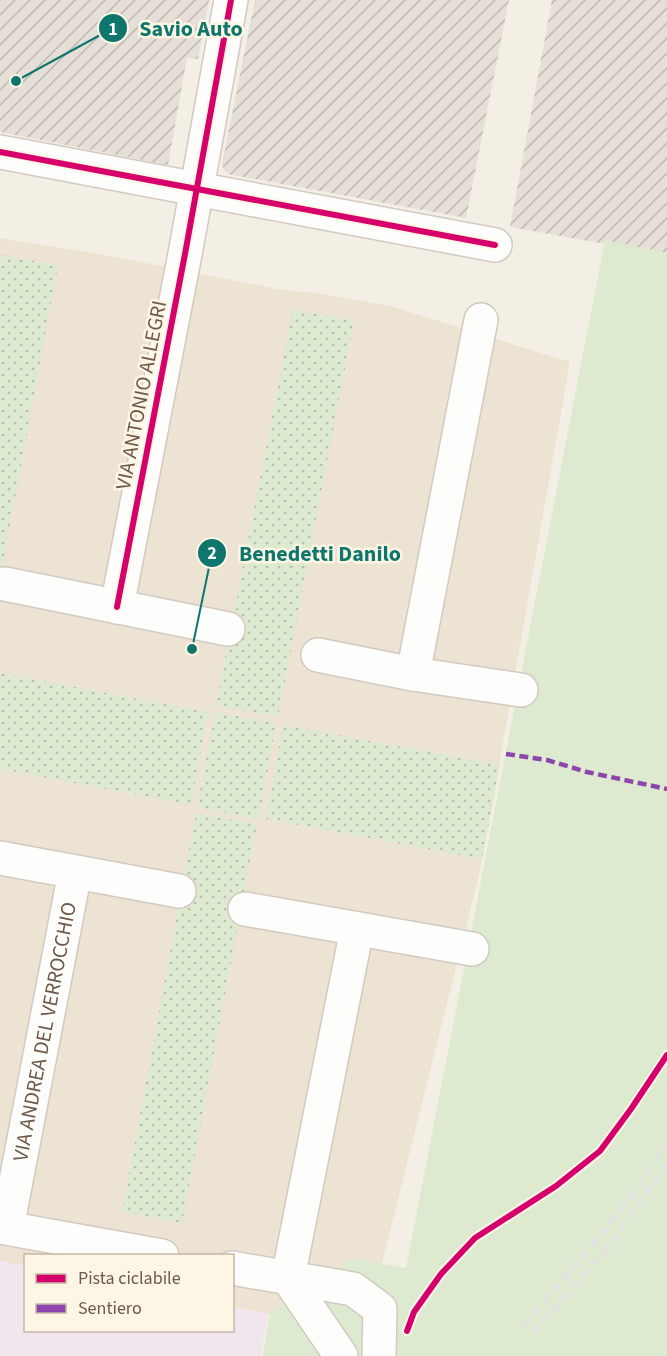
<svg xmlns="http://www.w3.org/2000/svg" width="667" height="1356" font-family="'Source Sans 3',sans-serif">
<defs>
<pattern id="industrial-furrows" width="10" height="10" patternUnits="userSpaceOnUse" patternTransform="scale(1.5)"><rect width="10" height="10" fill="#e6dfd7"/><path d="M-1 1l2-2M0 10L10 0M9 11l2-2" fill="none" stroke="#bfb8b0"/></pattern>
<pattern id="grass-dots" width="8" height="8" patternUnits="userSpaceOnUse" patternTransform="scale(1.5)"><rect width="8" height="8" fill="#deead0"/><path d="M2 2h.1M6 6h.1" fill="none" stroke="#b8c1ab" stroke-width="1.8" stroke-linecap="round"/></pattern>
</defs>
<rect width="100%" height="100%" fill="#f4efe5"/>
<path fill="#ede3d2" d="M0 238 100 254 283 290 324 294 394 307 570 362 481 867 379 1276 268 1314 233 1307 232 1256H26L25 1266 0 1261Z"/>
<g fill="url(#industrial-furrows)">
<path d="M0 0H209L198 59 187 58 168 165 0 132Z"/>
<path d="M255 0H509L466 218 228 174 224 170 222 164Z"/>
<path d="M552 0H667V255L510 227Z"/>
</g>
<path fill="#f1e5ee" d="M0 1261 25 1266 26 1330H232L233 1307 268 1314 260 1356H0Z"/>
<g fill="url(#grass-dots)">
<path d="M0 255 58 265 0 579Z"/>
<path d="M293 309 354 321 278 717 216 705Z"/>
<path d="M0 673 208 712 191 805 0 769Z"/>
<path d="M215 712 276 723 259 819 197 807Z"/>
<path d="M283 725 500 765 482 859 266 819Z"/>
<path d="M196 813 257 824 182 1223 122 1212Z"/>
</g>
<path fill="#deead0" d="M605 240 667 253V1356H263L270 1312 352 1258 406 1268Z"/>
<g fill="none" stroke-linecap="round" stroke-linejoin="round">
<g stroke="#d2cac2" stroke-width="36">
<g id="minor">
<path d="M0 152 495 245"/>
<path d="M5 584 228 629"/>
<path d="M117 607 185 254 231 0"/>
<path d="M318 655 413 674 521 690"/>
<path d="M413 674 481 320"/>
<path d="M0 858 179 891"/>
<path d="M245 909 472 949"/>
<path d="M0 1227 162 1256"/>
<path id="s1" d="M7 1228 75 872"/>
<path d="M232 1268 353 1289 380 1309 379 1356"/>
<path d="M288 1278 357 929"/>
<path d="M288 1278 341 1356"/>
</g>
</g>
<use href="#minor" stroke="#fdfdfb" stroke-width="33"/>
<g stroke="#e3e1e2" stroke-width="4.5" stroke-dasharray="9 6" stroke-linecap="butt">
<path d="M523 1325C575 1267 626 1209 667 1143"/>
<path d="M533 1333 604 1252 667 1165"/>
</g>
<path stroke="#8e44ad" stroke-width="4.5" stroke-dasharray="9 4.5" stroke-linecap="butt" d="M506 754 547 760 587 772 667 789"/>
<g stroke="#fef6e5" stroke-width="10">
<g id="cycleway">
<path d="M0 152 495 245"/>
<path d="M117 607 185 254 231 0"/>
<path d="M407 1331 414 1312 441 1274 475 1238 556 1186 600 1151 631 1109 667 1055"/>
</g>
</g>
<use href="#cycleway" stroke="#d6006c" stroke-width="6"/>
</g>
<g text-anchor="middle" stroke-width="5" stroke-linejoin="round" paint-order="stroke">
<g font-size="21" fill="#6f5949" stroke="#fef6e5">
<text transform="translate(141 395) rotate(-79)" y="7">VIA ANTONIO ALLEGRI</text>
<text dy="7" stroke="none"><textPath href="#s1" startOffset="200">VIA ANDREA DEL VERROCCHIO</textPath></text>
</g>
</g>
<path fill="none" stroke="#0f766e" stroke-width="2" d="M16 81L113 28M192 649L212 553"/>
<g fill="#0f766e" stroke="#fef6e5" stroke-width="2">
<circle cx="16" cy="81" r="6"/>
<circle cx="192" cy="649" r="6"/>
<circle cx="113" cy="28" r="15"/>
<circle cx="212" cy="553" r="15"/>
</g>
<g font-size="18" text-anchor="middle" font-weight="bold" fill="#fff">
<text x="113" y="35">1</text>
<text x="212" y="559">2</text>
</g>
<g font-size="22" text-anchor="middle" font-weight="bold" fill="#0f766e" stroke="#fef6e5" stroke-width="5" stroke-linejoin="round" paint-order="stroke">
<text x="191" y="36">Savio Auto</text>
<text x="320" y="561">Benedetti Danilo</text>
</g>
<rect x="24" y="1254" width="210" height="78" fill="#fef6e5" stroke="#c5b7a7" stroke-width="1.5"/>
<rect x="36" y="1274" width="30" height="9" fill="#d6006c" stroke="#c5b7a7" stroke-width="1.5"/>
<text x="78" y="1284" font-size="18" fill="#6f5949">Pista ciclabile</text>
<rect x="36" y="1304" width="30" height="9" fill="#8e44ad" stroke="#c5b7a7" stroke-width="1.5"/>
<text x="78" y="1314" font-size="18" fill="#6f5949">Sentiero</text>
</svg>
